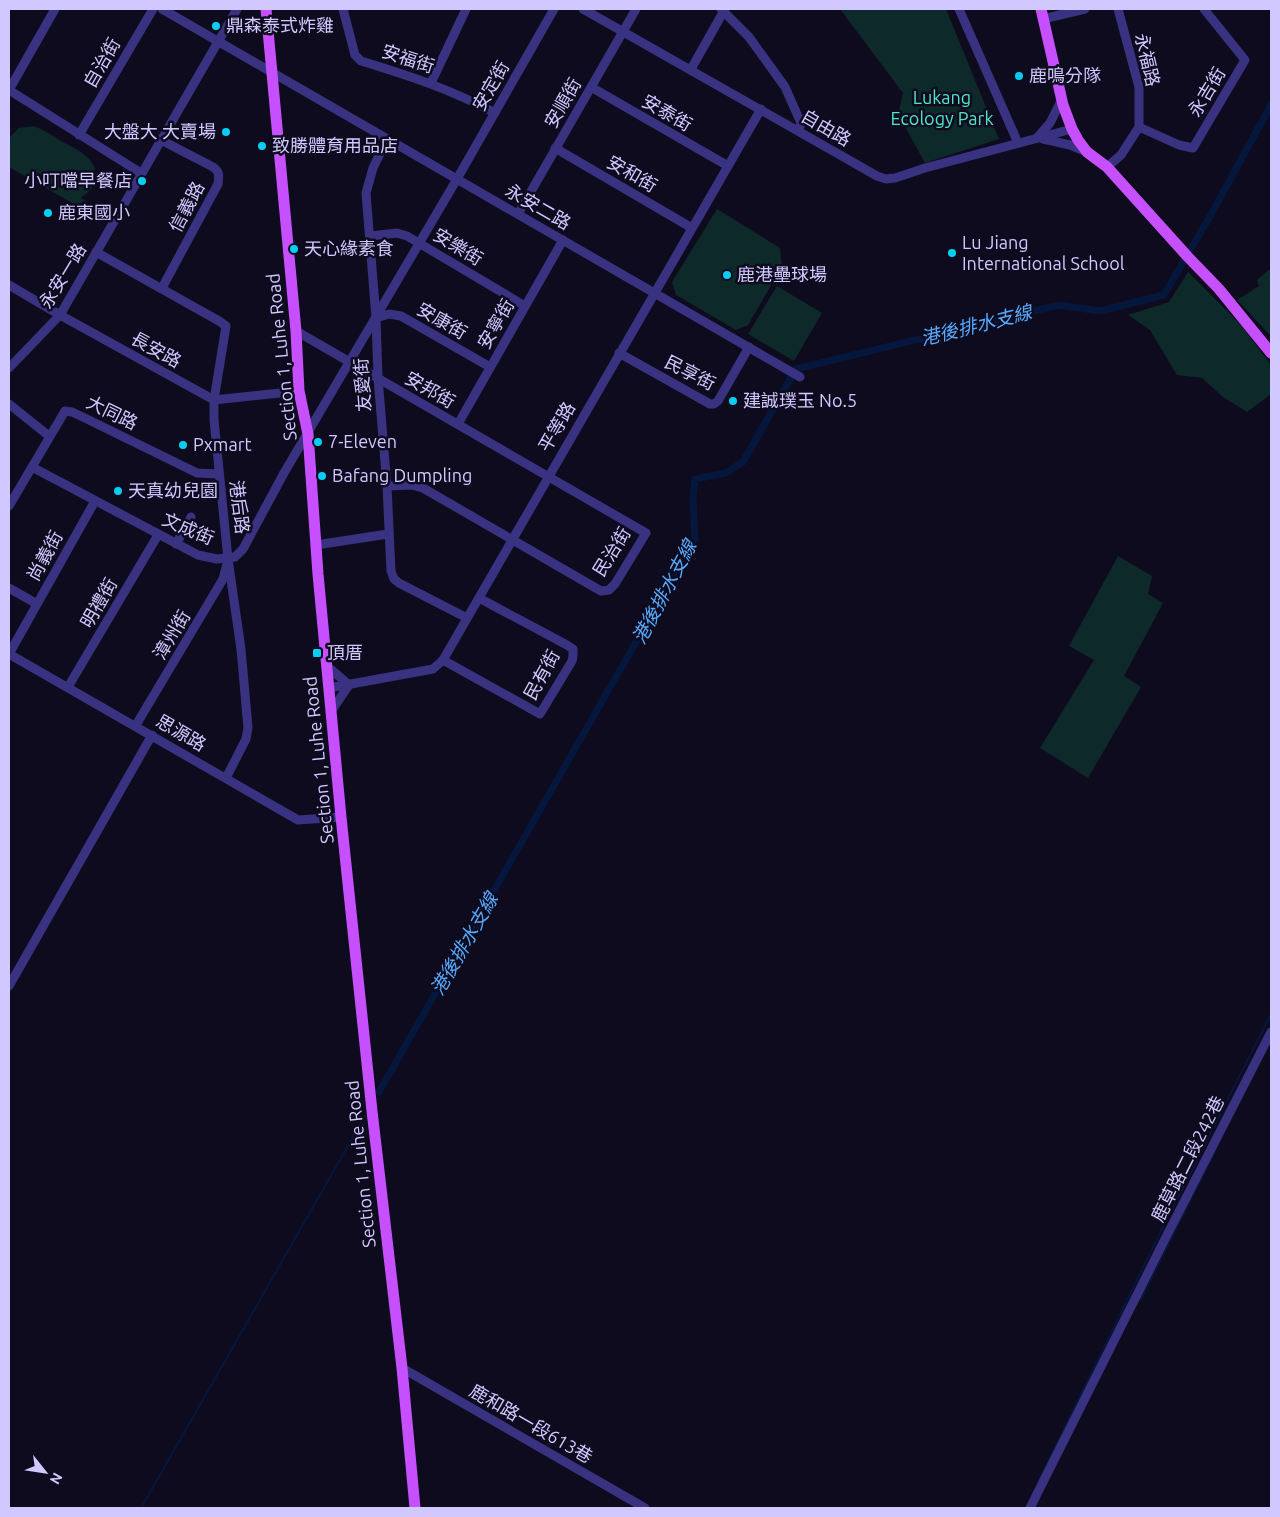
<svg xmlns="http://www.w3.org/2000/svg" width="1280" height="1517" font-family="Ubuntu,'Noto Sans TC',sans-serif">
<rect width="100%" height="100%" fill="#0f0b1f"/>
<g fill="#0d2929">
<path d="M840 9H946L999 139 925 163 898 114 903 93Z"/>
<path d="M33 126C43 129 52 135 61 141 77 150 99 158 95 180 93 188 88 193 81 198L88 202 84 210 9 167V138L19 128Z"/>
<path d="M717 209 780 248 782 267 748 325 736 330 676 295 672 282Z"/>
<path d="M1271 268V336L1237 300 1259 286 1257 280Z"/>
<path d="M1188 272 1240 324 1268 361 1271 366V394L1247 412 1223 397 1202 378 1177 375 1150 330 1128 315 1169 302Z"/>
<path d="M777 286 822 313 794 361 748 334Z"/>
<path d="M1118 556 1152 576 1148 594 1163 603 1124 676 1141 687 1088 778 1040 748 1094 660 1069 646Z"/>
</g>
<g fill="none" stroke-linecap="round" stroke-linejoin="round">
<g stroke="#05173d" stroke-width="2">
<path d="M1141 1299 1217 1147"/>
<path d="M1037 1484 1157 1239 1271 1014"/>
<path d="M141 1508 365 1116"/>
<path d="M1035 1508 1038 1504"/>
</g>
<path stroke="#05173d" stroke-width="7" d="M379 1092 621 668 695 542 693 498 695 479 726 473 743 462 796 369 1059 305 1100 311 1164 295 1209 218 1271 105"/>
<g stroke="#393281" stroke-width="9">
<path d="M162 9 800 377"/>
<path d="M343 9 355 55 361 61C410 76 450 89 495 113"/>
<path d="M583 9 877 176 886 179 895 178 925 168 1072 129"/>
<path d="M721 9 749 37 785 87 801 123 799 131"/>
<path d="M959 9 1018 143"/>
<path d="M1043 19 1085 9"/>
<path d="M691 69 725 9"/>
<path d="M431 83 466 9"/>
<path d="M591 87 728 166"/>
<path d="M9 90 141 173"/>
<path d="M9 90 55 9"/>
<path d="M1139 127 1179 145 1193 148 1245 60 1204 9"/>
<path d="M79 135 153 9"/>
<path d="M1037 138 1050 123 1062 99"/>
<path d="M387 139 373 168 366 193 376 318 378 378 387 486 391 571 394 579 399 583 467 618"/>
<path d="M1043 139 1070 145 1087 152"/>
<path d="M161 140 213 167C220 172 219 176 218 184L162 288"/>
<path d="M555 148 692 228"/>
<path d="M1107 167 1121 155 1139 127V87L1118 9"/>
<path d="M518 214 636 9"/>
<path d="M370 236 397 233 407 236 525 306"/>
<path d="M96 252 219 321 226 326 214 400V420L228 559 241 649 248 728 246 739 226 778"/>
<path d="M9 285 60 315 214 400 299 391"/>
<path d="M376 318 389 314 401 316 490 367"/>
<path d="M296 331 646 533 615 584 609 590 601 591 423 488 411 485 387 486"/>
<path d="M619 353 710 404H714L718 401 749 347"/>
<path d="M9 368 60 315 237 9"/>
<path d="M9 404 49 436"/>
<path d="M458 424 563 240"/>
<path d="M32 467 198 555 217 559 235 557 243 549 284 473 457 179 554 9"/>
<path d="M95 501 9 654 298 820 341 817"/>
<path d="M9 506 65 411 72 412 89 420 197 473 218 474"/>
<path d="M176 544 191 517"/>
<path d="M316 545 388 534"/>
<path d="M9 588 37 604"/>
<path d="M443 660 540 714 572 661 573 656V649L567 645 479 598"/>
<path d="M327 666 349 685 332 710"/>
<path d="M68 687 158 535"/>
<path d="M329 688 433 669 443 660 761 109"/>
<path d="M136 725 223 579 227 564"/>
<path d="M9 986 152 735"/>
<path d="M402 1368 645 1508"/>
<path d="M1030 1508 1165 1239 1271 1032"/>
</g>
<g stroke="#c64fff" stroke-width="11">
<path d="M266 9 296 331 299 391 308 434 318 574 341 817 372 1111 402 1368 415 1508"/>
<path d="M1041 9 1063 105 1072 129 1078 140 1087 152 1107 167 1188 257 1219 289 1271 353"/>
</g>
</g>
<g fill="#00cff3" stroke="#0f0b1f" stroke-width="2">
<circle cx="216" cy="26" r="5"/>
<circle cx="1019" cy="76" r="5"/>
<circle cx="226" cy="132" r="5"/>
<circle cx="262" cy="146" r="5"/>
<circle cx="142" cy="181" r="5"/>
<circle cx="48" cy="213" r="5"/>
<circle cx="294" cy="249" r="5"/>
<circle cx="952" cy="253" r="5"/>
<circle cx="727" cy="275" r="5"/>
<circle cx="733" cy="401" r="5"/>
<circle cx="318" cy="442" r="5"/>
<circle cx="183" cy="445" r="5"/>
<circle cx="322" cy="476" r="5"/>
<circle cx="118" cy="491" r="5"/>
<rect x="312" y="648" width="10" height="10" rx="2.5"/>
</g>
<g text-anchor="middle" stroke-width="5" stroke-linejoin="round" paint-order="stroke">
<g font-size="18" fill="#d1c8ff" stroke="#0f0b1f" text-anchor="start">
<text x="226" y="32">鼎森泰式炸雞</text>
<text x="1029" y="82">鹿鳴分隊</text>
<text x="216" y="138" text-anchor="end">大盤大 大賣場</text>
<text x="272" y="152">致勝體育用品店</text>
<text x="132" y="187" text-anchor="end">小叮噹早餐店</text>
<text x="58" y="219">鹿東國小</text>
<text x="962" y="249">Lu Jiang<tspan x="962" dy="21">International School</tspan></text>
<text x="304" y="255">天心緣素食</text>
<text x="737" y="281">鹿港壘球場</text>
<text x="743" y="407">建誠璞玉 No.5</text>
<text x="328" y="448">7-Eleven</text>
<text x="193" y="451">Pxmart</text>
<text x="332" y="482">Bafang Dumpling</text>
<text x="128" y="497">天真幼兒園</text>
<text x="327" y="659">頂厝</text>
</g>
<g font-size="18" fill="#d1c8ff" stroke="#0f0b1f">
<text transform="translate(408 59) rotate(18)" y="6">安福街</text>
<text transform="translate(1147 60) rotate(77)" y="6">永福路</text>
<text transform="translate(102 63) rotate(-60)" y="6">自治街</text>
<text transform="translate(491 86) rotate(-60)" y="6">安定街</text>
<text transform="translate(1207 92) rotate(-59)" y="6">永吉街</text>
<text transform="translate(563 103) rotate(-60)" y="6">安順街</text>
<text transform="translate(667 113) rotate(30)" y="6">安泰街</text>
<text transform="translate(826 128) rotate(30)" y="6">自由路</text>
<text transform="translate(632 174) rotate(30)" y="6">安和街</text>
<text transform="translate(187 207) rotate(-62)" y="6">信義路</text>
<text transform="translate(538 207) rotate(30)" y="6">永安二路</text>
<text transform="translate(458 247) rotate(31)" y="6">安樂街</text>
<text transform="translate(63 276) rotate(-59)" y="6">永安一路</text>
<text transform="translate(442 321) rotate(30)" y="6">安康街</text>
<text transform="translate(496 324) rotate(-60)" y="6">安寧街</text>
<text transform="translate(156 350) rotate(29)" y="6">長安路</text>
<text transform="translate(282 357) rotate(-96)" y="6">Section 1, Luhe Road</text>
<text transform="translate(690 373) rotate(27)" y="6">民享街</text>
<text transform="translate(363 385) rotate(-94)" y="6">友愛街</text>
<text transform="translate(430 390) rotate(30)" y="6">安邦街</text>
<text transform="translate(112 413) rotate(26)" y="6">大同路</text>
<text transform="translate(557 427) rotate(-60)" y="6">平等路</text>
<text transform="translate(239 507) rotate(83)" y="6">港后路</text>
<text transform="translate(188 529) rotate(23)" y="6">文成街</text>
<text transform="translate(612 552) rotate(-58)" y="6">民治街</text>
<text transform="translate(45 556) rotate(-61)" y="6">尚義街</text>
<text transform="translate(99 603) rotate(-60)" y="6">明禮街</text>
<text transform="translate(172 635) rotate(-59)" y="6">漳州街</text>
<text transform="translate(542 675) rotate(-61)" y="6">民有街</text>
<text transform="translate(181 733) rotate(30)" y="6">思源路</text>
<text transform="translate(319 760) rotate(-96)" y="6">Section 1, Luhe Road</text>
<text transform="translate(1188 1159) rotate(-63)" y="6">鹿草路二段242巷</text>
<text transform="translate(361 1164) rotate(-96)" y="6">Section 1, Luhe Road</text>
<text transform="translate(531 1424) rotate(30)" y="6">鹿和路一段613巷</text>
</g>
<g font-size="18" fill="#4de7c8" stroke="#0f0b1f">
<text x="942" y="104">Lukang<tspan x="942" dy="21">Ecology Park</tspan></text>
</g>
<g font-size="19" font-style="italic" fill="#56a9ff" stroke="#0f0b1f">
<text transform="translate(976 325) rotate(-14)" y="7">港後排水支線</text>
<text transform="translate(664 592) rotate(-62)" y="7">港後排水支線</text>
<text transform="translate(464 944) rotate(-60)" y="7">港後排水支線</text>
</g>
</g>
<rect width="1280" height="1517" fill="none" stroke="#d1c8ff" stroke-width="20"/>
<g transform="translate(45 1472) rotate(120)" stroke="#0f0b1f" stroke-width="4" paint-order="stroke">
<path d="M0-4L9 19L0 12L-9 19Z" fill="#d1c8ff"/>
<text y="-8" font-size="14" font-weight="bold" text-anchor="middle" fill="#d1c8ff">N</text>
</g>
</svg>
